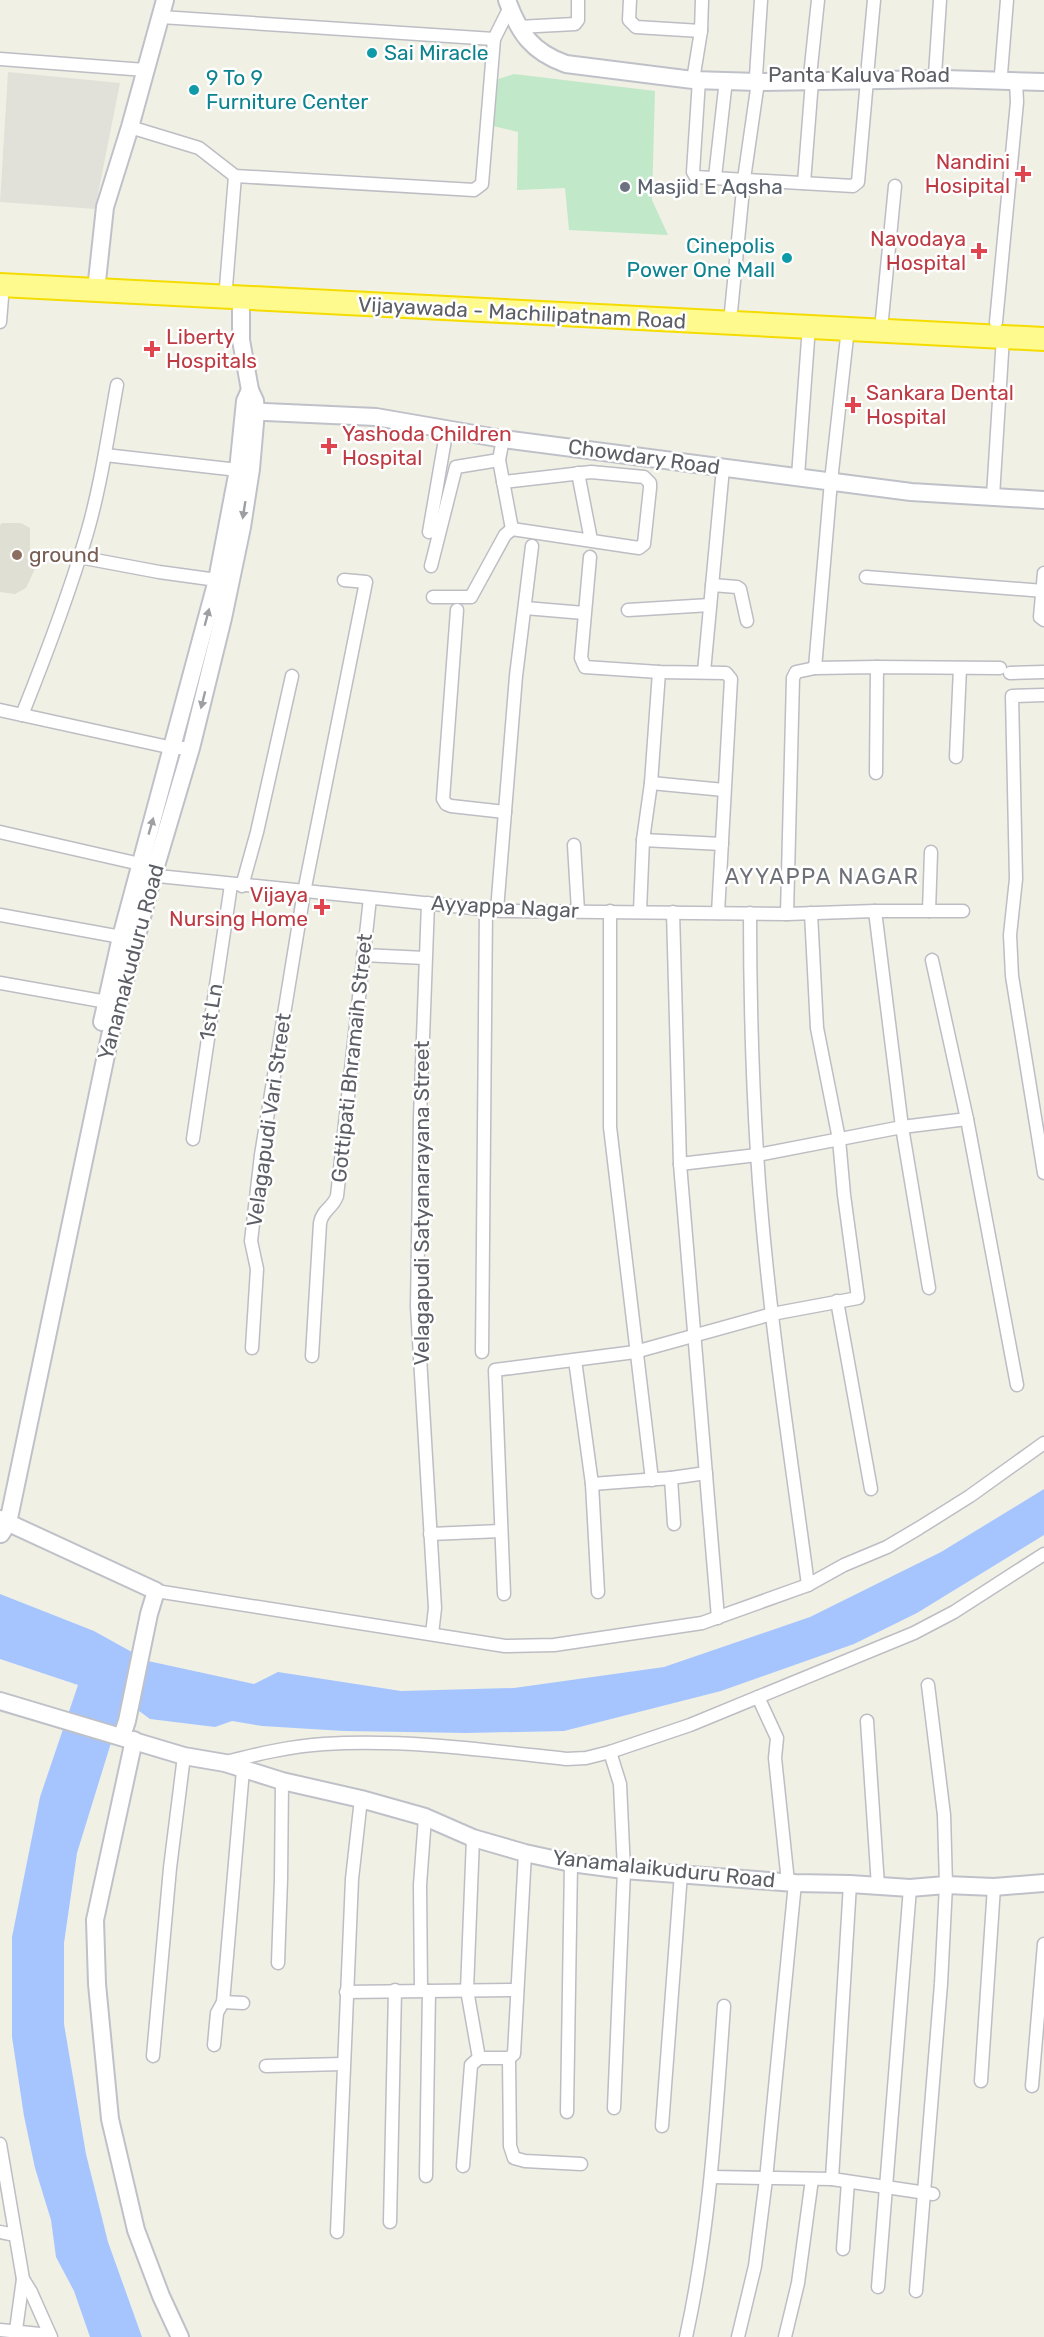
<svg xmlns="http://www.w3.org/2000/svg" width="1044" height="2337" font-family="Rubik,sans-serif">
<rect width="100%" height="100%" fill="#f0f0e5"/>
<path fill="#e1e1d9" d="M8 72 120 83 95 209 0 202Z"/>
<path fill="#e0dfd3" d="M2 523H21L30 528V550L39 560 26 588 15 594 0 592V525Z"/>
<path fill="#c1e8c9" d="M514 74 655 91 652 200 668 235 569 230 565 188 517 190 518 132 493 126 495 80Z"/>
<path fill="#a6c5ff" d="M1044 1489V1535L917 1613 854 1644 721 1691 564 1731 466 1733 344 1731 262 1726 232 1721 215 1727 150 1719 135 1708 123 1704 77 1853 64 1943V2024L86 2154 108 2242 142 2337H90L74 2291 56 2257 51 2220 35 2168 24 2116 12 2037V1937L40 1797 78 1685 0 1659V1594L94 1631 148 1661 254 1684 278 1672 401 1691 514 1688 664 1667 810 1617 941 1552Z"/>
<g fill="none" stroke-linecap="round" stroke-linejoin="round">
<g stroke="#bdbdc4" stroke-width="15">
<g id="street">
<path d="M630 0 629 20 636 27 701 31"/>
<path d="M161 17 494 39 510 7"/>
<path d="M518 27 575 24 578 20V0"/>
<path d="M0 59 145 70"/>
<path d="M1001 74 1007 0"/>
<path d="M935 75 940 0"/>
<path d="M756 76 761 0"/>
<path d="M810 76 818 0"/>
<path d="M867 76 874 0"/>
<path d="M693 80 701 31 702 0"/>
<path d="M699 80 693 172 696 177 853 186 858 182 867 80"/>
<path d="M130 127 199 148 235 176 474 190 482 184 494 39"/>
<path d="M715 177 726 80"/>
<path d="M804 183 812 81"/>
<path d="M226 287 235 176"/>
<path d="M731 312 744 179 758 82"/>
<path d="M882 319 895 186"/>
<path d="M0 322 3 285"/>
<path d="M996 322 1017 102 1016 82"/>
<path d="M503 439 499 460 512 529"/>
<path d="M105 455 238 470"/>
<path d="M578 473 591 540"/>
<path d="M798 476 809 326"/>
<path d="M993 496 1003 337"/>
<path d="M429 532 447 428"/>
<path d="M79 557 159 572 217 580"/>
<path d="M590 557 581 658 585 667 659 672 726 673 731 679 718 913"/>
<path d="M431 566 456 467 499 460"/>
<path d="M1044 573 1040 617 1044 620"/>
<path d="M866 577 1044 591"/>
<path d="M712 585 737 587 740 589 747 621"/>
<path d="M433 597H471L505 535 512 529 639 548 644 544 650 488V483L644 477 591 472 503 482"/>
<path d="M525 608 584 613"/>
<path d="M457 610 443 799 446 804 451 806 505 812"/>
<path d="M628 610 710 605"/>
<path d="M815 668 831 481 848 328"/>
<path d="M704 672 723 468"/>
<path d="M1010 673 1044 672"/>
<path d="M1044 695 1012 696 1016 879 1010 935 1012 976 1044 1173"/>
<path d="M0 710 173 748H191"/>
<path d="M22 715C46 655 69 595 87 533 101 485 108 434 117 385"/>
<path d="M956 757 960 668"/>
<path d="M876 773 877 667"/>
<path d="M651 783 724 790"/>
<path d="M0 832 140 864"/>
<path d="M643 840 722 844"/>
<path d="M574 845 578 911"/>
<path d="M148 875 502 911 787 914 875 911H963"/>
<path d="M242 886 257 832 292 676"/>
<path d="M428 903 420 1118 417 1307 435 1608 432 1634"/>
<path d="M497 910 516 676 532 546"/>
<path d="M610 911V1127L652 1480"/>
<path d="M640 911 643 840 651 783 659 672"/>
<path d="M875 911 902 1127 929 1288"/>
<path d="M929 911 931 852"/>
<path d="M673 912 680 1164 718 1618"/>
<path d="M750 913C750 993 752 1073 757 1153 766 1298 789 1442 808 1585"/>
<path d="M787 914 793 678 796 672 815 668 877 667 1000 668"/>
<path d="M0 915 121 937"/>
<path d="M363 955 425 958"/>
<path d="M932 960 967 1119 1017 1385"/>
<path d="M0 983 107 1002"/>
<path d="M193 1139 231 885"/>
<path d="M680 1164 757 1155 902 1127 967 1119"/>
<path d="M837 1301 871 1489"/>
<path d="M252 1348 257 1269 251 1241 261 1155 304 892 366 582 344 580"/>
<path d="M482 1352 486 909"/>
<path d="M312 1356 320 1223C322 1210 333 1208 337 1196L370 898"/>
<path d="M575 1360 592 1484 598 1592"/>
<path d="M671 1478 706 1473"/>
<path d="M592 1484 671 1478 674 1524"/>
<path d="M430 1534 501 1531"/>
<path d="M156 1591 505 1646 554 1645 702 1623 808 1585 844 1565 887 1547 919 1528 970 1496 1044 1443"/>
<path d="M504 1594 495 1370 635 1352 772 1314 858 1298 844 1195 839 1139 817 1028 811 913"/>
<path d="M758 1697 777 1738 775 1758 788 1882"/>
<path d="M867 1721 878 1886"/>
<path d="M610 1752 620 1784 624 1870 614 2108"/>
<path d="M226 1762C258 1754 291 1746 324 1744 405 1739 485 1750 566 1759L586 1758 610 1752 690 1725 914 1633 954 1612 1044 1554"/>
<path d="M473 1838 467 1990 479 2058"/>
<path d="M278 1963 281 1879 282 1781"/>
<path d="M421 1990 420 1885 425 1817"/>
<path d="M346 1992 516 1990"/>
<path d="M223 2002 243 2003"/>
<path d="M214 2045 217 2013 223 2002 243 1770"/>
<path d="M153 2056 170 1868 184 1756"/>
<path d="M509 2058 510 2146 514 2158 525 2161 581 2164"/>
<path d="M266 2066 342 2064"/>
<path d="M981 2081 994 1887"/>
<path d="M1032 2086 1044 1944"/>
<path d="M567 2112 571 1863"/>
<path d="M662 2126 681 1873"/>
<path d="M0 2144 23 2279 31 2292 51 2337"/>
<path d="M463 2166 471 2065 479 2058H509L514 2054 525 1853"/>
<path d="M426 2176 429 1991"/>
<path d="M711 2177 832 2179 933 2194"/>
<path d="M832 2179 850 1884"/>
<path d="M390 2222 395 1990"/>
<path d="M0 2232 15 2235"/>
<path d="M337 2232 352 1879 361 1799"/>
<path d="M843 2249 848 2182"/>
<path d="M878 2287 910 1888"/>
<path d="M916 2291 941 1984 946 1885 944 1815 928 1685"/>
<path d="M0 2330 50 2335"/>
<path d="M15 2337 23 2279"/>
<path d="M686 2337C710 2228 716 2117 724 2006"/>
<path d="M738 2337 755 2266 766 2179 795 1883"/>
<path d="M785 2337 798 2283 812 2179"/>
</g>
</g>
<g stroke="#bfc1c9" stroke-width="20">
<g id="secondary">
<path d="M507 0C519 33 532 52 566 64L693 80 758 82 945 79 1044 82"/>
<path d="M97 281 105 207 130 127 165 0"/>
<path d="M245 411 376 417 503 439 911 492 1044 500"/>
<path d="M102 1022 121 937 217 580 238 470 245 401 250 390"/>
<path d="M0 1519 156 1591 149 1614 127 1721 122 1736"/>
<path d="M1 1534 8 1523 110 1036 153 876 191 748 223 618 242 527 251 469 256 411 255 401 250 390 241 340V299"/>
<path d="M0 1701 184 1756 225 1763 282 1781 361 1799 425 1817 473 1838 525 1853 571 1863 624 1870 795 1883 850 1884 910 1888 946 1885 994 1887 1044 1883"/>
<path d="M134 1740 95 1920 97 1984 110 2119 136 2230 161 2296 180 2337"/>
</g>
</g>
<g stroke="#f5dc00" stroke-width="26">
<path id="highway" d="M0 285 1044 339"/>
</g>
<use href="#street" stroke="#fff" stroke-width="12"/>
<use href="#secondary" stroke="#fff" stroke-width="16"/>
<use href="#highway" stroke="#fffa8d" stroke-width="22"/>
</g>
<defs><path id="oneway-solid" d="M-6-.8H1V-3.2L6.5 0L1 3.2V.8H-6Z" transform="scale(1.5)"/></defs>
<g fill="#9e9fa3">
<use href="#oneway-solid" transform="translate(244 510) rotate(99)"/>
<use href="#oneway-solid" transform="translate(207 617) rotate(-75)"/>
<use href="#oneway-solid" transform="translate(203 700) rotate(104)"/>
<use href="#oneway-solid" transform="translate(151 826) rotate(-74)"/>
</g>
<g fill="#0f9aa8" stroke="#fff" stroke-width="2">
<circle cx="372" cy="53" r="6"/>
<circle cx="194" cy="90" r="6"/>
<circle cx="787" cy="258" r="6"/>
</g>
<g fill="#e0444e" stroke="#fff" stroke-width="2">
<path d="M1020 165h6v6h6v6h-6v6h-6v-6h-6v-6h6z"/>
<path d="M976 242h6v6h6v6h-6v6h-6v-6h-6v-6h6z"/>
<path d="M149 340h6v6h6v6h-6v6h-6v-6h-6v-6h6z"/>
<path d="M850 396h6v6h6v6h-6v6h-6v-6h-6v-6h6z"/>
<path d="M326 437h6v6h6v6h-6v6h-6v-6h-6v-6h6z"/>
<path d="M319 898h6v6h6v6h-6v6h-6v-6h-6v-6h6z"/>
</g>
<circle fill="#6b7280" stroke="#fff" stroke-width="2" cx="625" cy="187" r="6"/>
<circle fill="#8d6e63" stroke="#fff" stroke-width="2" cx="17" cy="555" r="6"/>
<g text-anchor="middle" stroke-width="5" stroke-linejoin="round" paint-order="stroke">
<g font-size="21" fill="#0d838f" stroke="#fff" text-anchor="start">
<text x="384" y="60">Sai Miracle</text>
<text x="206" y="85">9 To 9<tspan x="206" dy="24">Furniture Center</tspan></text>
<text x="775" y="253" text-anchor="end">Cinepolis<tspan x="775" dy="24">Power One Mall</tspan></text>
</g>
<g font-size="21" fill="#5d5f66" stroke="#fff">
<text x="859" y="82">Panta Kaluva Road</text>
<text transform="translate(522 313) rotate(3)" y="7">Vijayawada - Machilipatnam Road</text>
<text transform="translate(644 457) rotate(8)" y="7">Chowdary Road</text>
<text transform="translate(505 907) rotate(3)" y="7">Ayyappa Nagar</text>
<text transform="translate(131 962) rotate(-75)" y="7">Yanamakuduru Road</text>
<text transform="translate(211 1012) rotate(-81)" y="7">1st Ln</text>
<text transform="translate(352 1058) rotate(-84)" y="7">Gottipati Bhramaih Street</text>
<text transform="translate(269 1120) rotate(-82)" y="7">Velagapudi Vari Street</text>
<text transform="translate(422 1203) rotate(-90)" y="7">Velagapudi Satyanarayana Street</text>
<text transform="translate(664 1869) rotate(6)" y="7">Yanamalaikuduru Road</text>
</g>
<g font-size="21" fill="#be3a42" stroke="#fff" text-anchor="end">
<text x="1010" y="169">Nandini<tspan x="1010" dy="24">Hosipital</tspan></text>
<text x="966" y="246">Navodaya<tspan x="966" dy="24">Hospital</tspan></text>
<text x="166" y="344" text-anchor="start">Liberty<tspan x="166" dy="24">Hospitals</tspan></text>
<text x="866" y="400" text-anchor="start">Sankara Dental<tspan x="866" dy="24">Hospital</tspan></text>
<text x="342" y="441" text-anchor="start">Yashoda Children<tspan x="342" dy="24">Hospital</tspan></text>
<text x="308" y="902">Vijaya<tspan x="308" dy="24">Nursing Home</tspan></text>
</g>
<g font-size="21" fill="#5b616d" stroke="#fff" text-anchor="start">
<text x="637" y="194">Masjid E Aqsha</text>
</g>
<g font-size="21" fill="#785e54" stroke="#fff" text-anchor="start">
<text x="29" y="562">ground</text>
</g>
<g font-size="22" letter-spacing="1.5" fill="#6e7178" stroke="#fff">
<text x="822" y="884">AYYAPPA NAGAR</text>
</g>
</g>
</svg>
